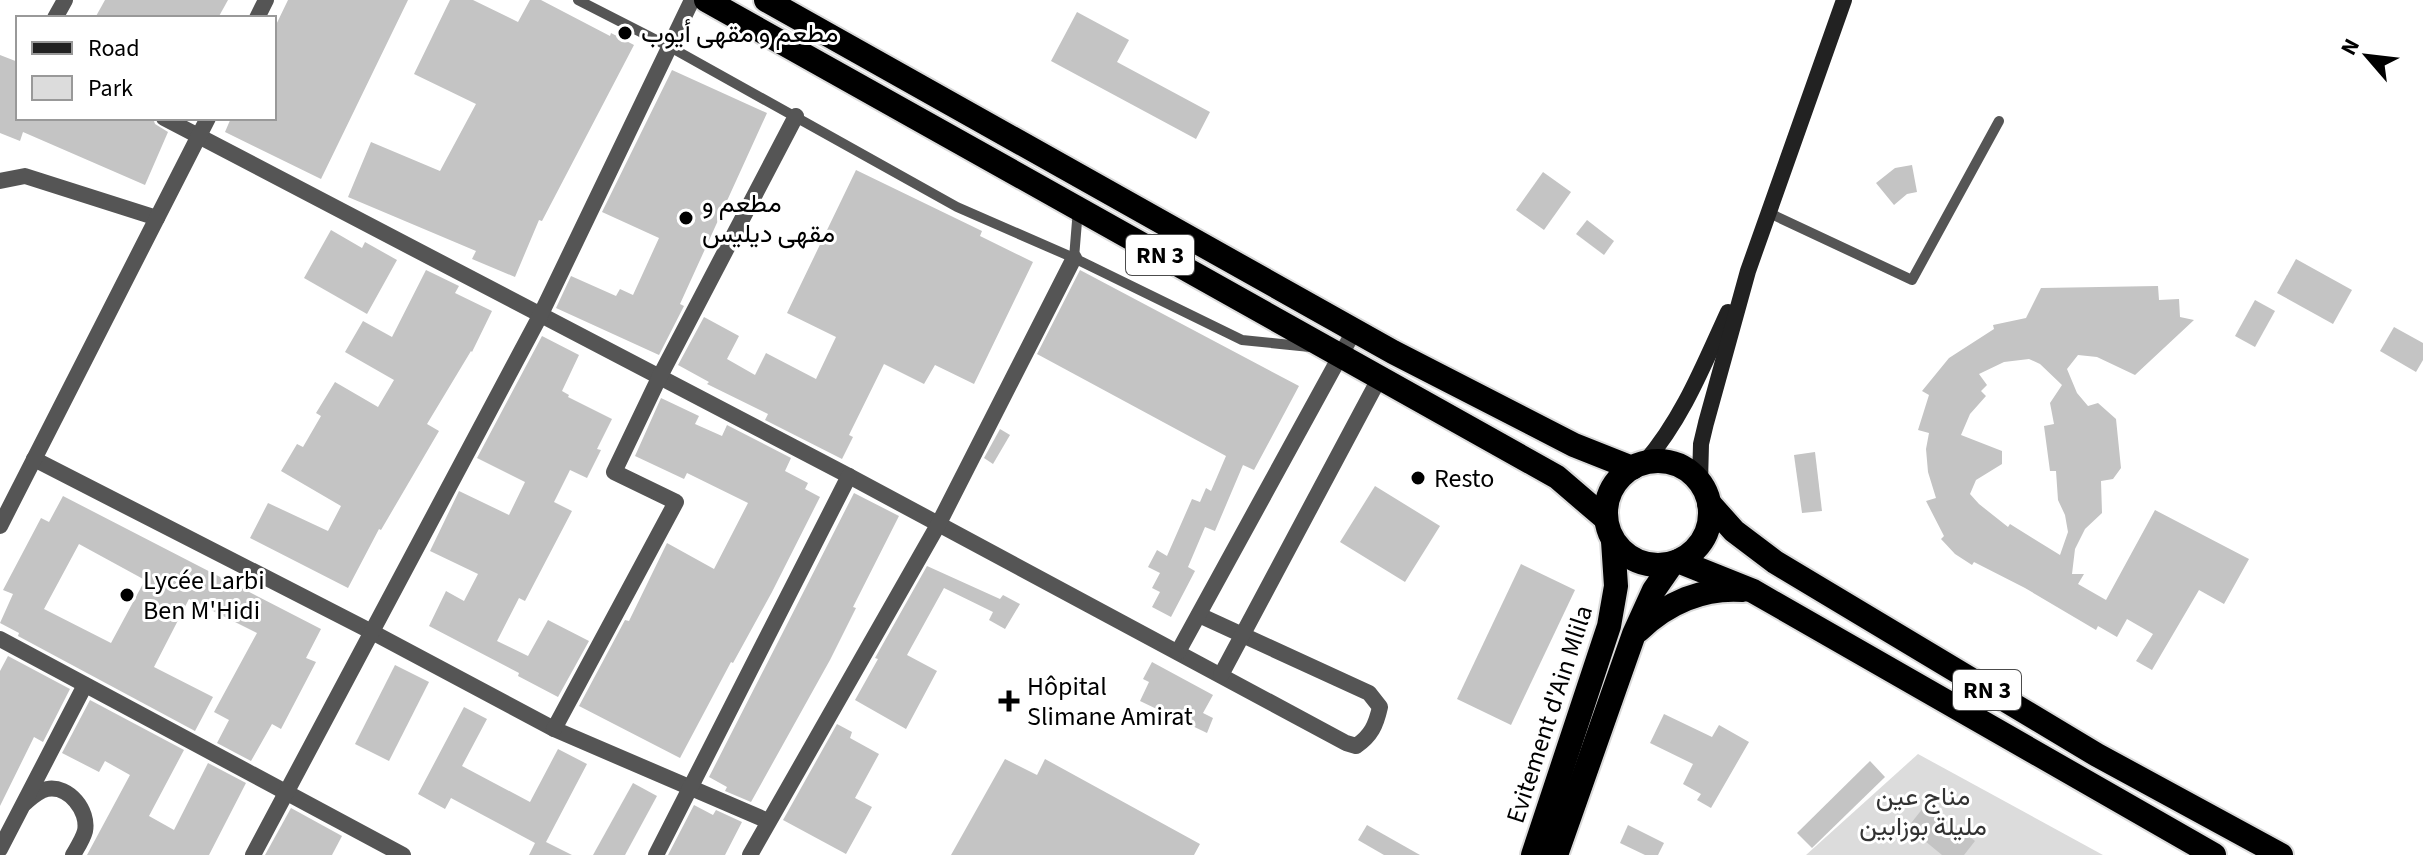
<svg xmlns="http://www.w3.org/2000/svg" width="2423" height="855" font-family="'Source Sans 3',Vazirmatn,sans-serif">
<rect width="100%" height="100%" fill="#fff"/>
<path fill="#dcdcdc" d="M1918 754 2103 855H1806Z"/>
<g fill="#c4c4c4" fill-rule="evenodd">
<path d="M105 0H228L218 18H95Z"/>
<path d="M288 0H408L321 179 225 132 231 118H274V29Z"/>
<path d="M450 0H473L518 22 530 0H541L610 36 611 33 634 45 542 221 539 220 515 277 472 259 476 251 348 197 371 142 440 171 476 104 414 74Z"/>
<path d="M1077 12 1129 40 1117 62 1210 112 1196 139 1051 61Z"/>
<path d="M0 55 18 62V118H153L155 124 168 132 145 185 23 132 20 141 0 133Z"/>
<path d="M672 70 767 113 680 304 684 306 659 355 556 308 571 276 616 296 620 289 633 295 659 238 602 212Z"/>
<path d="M1912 165 1917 192 1907 194 1894 205 1876 183 1895 168Z"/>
<path d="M856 170 982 231 980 236 1033 262 974 384 935 365 924 384 884 364 849 435 853 437 842 459 765 420 768 414 707 384 709 382 678 365 704 317 739 336 727 359 755 375 766 353 816 379 836 337 787 313Z"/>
<path d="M1543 172 1571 192 1544 230 1516 210Z"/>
<path d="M1587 220 1614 241 1604 255 1576 234Z"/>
<path d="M331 230 362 248 365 242 397 260 367 314 304 278Z"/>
<path d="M2296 259 2352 290 2333 324 2277 293Z"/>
<path d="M426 270 459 286 455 293 492 311 472 352 471 351 427 424 439 431 381 530 379 529 348 588 250 538 268 503 328 531 341 506 281 471 297 444 303 447 321 416 316 413 335 382 378 407 394 380 345 352 363 321 392 337Z"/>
<path d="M1080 270 1299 386 1254 470 1243 465 1215 531 1205 527 1188 567 1195 571 1171 617 1152 607 1160 592 1152 588 1160 573 1148 567 1157 550 1167 556 1192 499 1200 502 1206 488 1211 491 1226 456 1037 354Z"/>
<path d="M2158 286 2159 300 2179 299 2180 317 2194 320 2135 375 2097 357 2078 355 2067 369 2077 393 2088 406 2098 403 2116 419 2121 468 2113 479 2101 481 2102 513 2085 529 2075 549 2072 574H2084L2078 584 2106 600 2155 510 2249 559 2224 604 2199 590 2152 670 2136 661 2153 634 2127 619 2117 637 2098 626 2096 630 2025 588 1974 562 1972 565 1955 554 1941 539 1944 536 1926 501 1936 498 1928 472 1926 449 1929 433 1918 430 1929 395 1922 391 1949 358 1994 329 1993 325 2026 318 2041 288ZM2029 359 2040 364 2062 385 2050 403 2054 424 2044 426 2050 471H2056L2058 500 2065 515 2068 532 2060 555 2010 524 2008 527 1979 504 1970 494 1976 480 2002 464V451L1961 435 1970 414 1986 396 1981 391 1987 385 1979 374 2004 362Z"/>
<path d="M2255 300 2275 311 2255 347 2235 336Z"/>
<path d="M2394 327 2423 343V360L2416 372 2380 351Z"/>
<path d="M542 336 579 355 562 391 569 395 568 397 612 419 597 449 601 450 587 478 570 470 554 502 572 511 525 601 519 598 497 641 528 656 548 620 589 641 558 697 518 676 519 673 429 626 446 591 464 601 478 574 430 551 459 491 509 515 525 482 477 458Z"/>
<path d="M661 398 699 416 695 424 722 436 727 425 791 458 785 471 808 483 805 489 820 497 772 592 733 663 731 662 680 758 579 706 625 620 629 621 667 543 714 569 748 503 687 473 684 479 635 456Z"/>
<path d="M1000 429 1010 435 993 464 984 458Z"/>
<path d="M1815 452 1822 511 1802 513 1794 455Z"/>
<path d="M1375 486 1440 526 1405 582 1340 542Z"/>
<path d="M854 493 899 516 853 607 856 608 830 660 751 802 725 791 727 787 709 777Z"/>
<path d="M63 496 321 629 306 658 316 662 281 729 272 724 251 761 217 743 229 720 214 712 257 633 189 599 154 667 213 697 195 731 18 636 19 633 0 623 13 594 3 590 41 518 49 522ZM79 544 145 580 111 643 44 609Z"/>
<path d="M1521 564 1575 590 1511 725 1457 699Z"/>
<path d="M927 566 1000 599 1003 595 1020 604 1005 629 989 620 993 612 944 588 907 655 937 671 906 729 855 700 878 659 875 658Z"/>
<path d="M8 656 70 689 43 742 34 737 0 806V671Z"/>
<path d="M1152 662 1213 695 1203 713 1213 718 1207 733 1140 701 1149 682 1143 679Z"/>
<path d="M395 665 429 682 389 761 355 744Z"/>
<path d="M90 700 184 750 149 816 174 830 208 763 246 783 209 855H87L130 775 105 761 99 772 62 753Z"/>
<path d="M464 707 487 719 462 766 530 802 558 749 587 764 546 842 572 855H529L535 843 451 798 445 809 418 794Z"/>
<path d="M1664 714 1712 737 1719 725 1749 742 1711 808 1697 800 1701 794 1683 784 1693 764 1650 743Z"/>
<path d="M837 724 852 732 850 738 879 754 855 798 872 807 846 854 783 820Z"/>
<path d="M1005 759 1037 775 1045 759 1200 844 1194 855H951Z"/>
<path d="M1870 761 1885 777 1812 848 1797 833Z"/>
<path d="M633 783 657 796 625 855H593Z"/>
<path d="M1927 803 1975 841 1964 855H1942L1908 827Z"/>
<path d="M694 805 713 815 716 810 742 822 725 855H668Z"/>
<path d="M291 808 342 836 332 855H265Z"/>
<path d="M1367 825 1420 855H1384L1358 840Z"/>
<path d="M1628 825 1664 843 1658 855H1645L1620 843Z"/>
</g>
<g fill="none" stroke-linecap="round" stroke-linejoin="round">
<g stroke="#dbdbdb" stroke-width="28">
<g id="highway">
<path d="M706 0 1557 477 1606 519"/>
<path d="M766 0 1393 352 1574 445 1632 468"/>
<circle cx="1658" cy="513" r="52"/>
<path d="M1709 503 1734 531 1775 562 2097 755 2281 855"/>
<path d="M1678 561 1753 591 2214 855"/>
<path d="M1639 630C1667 603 1703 587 1743 590"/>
<path d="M1533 855 1609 626 1616 586 1613 541"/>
<path d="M1556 855 1634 634 1654 590 1672 564"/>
</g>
</g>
<g stroke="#555" stroke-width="10">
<path d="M578 0 670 47 957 207 1074 258 1078 209"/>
<path d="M1767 212 1912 280 1999 121"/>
<path d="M1074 258 1242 340 1310 347"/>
</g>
<g stroke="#555" stroke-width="16">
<path d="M55 18 65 0"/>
<path d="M257 18 266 0"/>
<path d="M164 118 849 476 1346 743 1356 746C1371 736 1376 725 1380 707L1369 693 1199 615"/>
<path d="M0 181 25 176 157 218"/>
<path d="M34 459 372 632 554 729 768 821"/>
<path d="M0 526 208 118"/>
<path d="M0 639 403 855"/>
<path d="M1178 652 1354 331"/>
<path d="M1221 675 1380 377"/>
<path d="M554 729 676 502 614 472 659 378 796 116"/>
<path d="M25 803C31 798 38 791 47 789 69 785 89 811 85 831 83 839 77 848 73 855"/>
<path d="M0 849 85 685"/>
<path d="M253 855 540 316 692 0"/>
<path d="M656 855 849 476"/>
<path d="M750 855 938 525 1074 258"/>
</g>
<g stroke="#222" stroke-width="16">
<path d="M1645 462C1683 418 1704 364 1728 312"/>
<path d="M1700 482 1701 444 1706 423 1748 271 1844 0"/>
</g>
<use href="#highway" stroke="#000" stroke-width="24"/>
</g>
<g fill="#000" stroke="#fff" stroke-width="3">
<circle cx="625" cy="33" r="8"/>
<circle cx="686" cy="218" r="8"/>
<circle cx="1418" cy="478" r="8"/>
<circle cx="127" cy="595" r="8"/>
<path d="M1005 689h8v8h8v8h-8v8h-8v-8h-8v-8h8z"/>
</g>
<g text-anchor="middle" stroke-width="6" stroke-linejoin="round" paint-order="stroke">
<g fill="#fff" stroke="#4c4c4c" stroke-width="2">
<rect x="1126" y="235" width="68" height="40" rx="6"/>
<rect x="1953" y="670" width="68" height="40" rx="6"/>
</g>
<g font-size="24" font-weight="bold" fill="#000">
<text x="1160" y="263">RN 3</text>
<text x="1987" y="698">RN 3</text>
</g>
<g font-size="26" fill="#000" stroke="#fff" text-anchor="start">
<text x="641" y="42">مطعم و مقهى أيوب</text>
<text x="702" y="212">مطعم و<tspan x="702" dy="30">مقهى ديليس</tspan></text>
<text x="1434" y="487">Resto</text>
<text x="143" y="589">Lycée Larbi<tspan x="143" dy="30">Ben M'Hidi</tspan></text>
<text x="1027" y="695">Hôpital<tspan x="1027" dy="30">Slimane Amirat</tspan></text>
</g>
<g font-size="26" fill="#000" stroke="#fff">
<text transform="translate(1549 714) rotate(-72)" y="9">Evitement d'Ain Mlila</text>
</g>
<g font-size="26" fill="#333" stroke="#fff">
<text x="1923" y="805">مناج عين<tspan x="1923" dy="30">مليلة بوزابين</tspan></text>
</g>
</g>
<rect x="16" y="16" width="260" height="104" fill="#ffffff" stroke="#999999" stroke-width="2"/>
<rect x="32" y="42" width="40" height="12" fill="#222222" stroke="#999999" stroke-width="2"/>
<text x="88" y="56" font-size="24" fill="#000000">Road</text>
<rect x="32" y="76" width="40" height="24" fill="#dcdcdc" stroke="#999999" stroke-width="2"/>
<text x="88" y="96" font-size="24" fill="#000000">Park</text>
<g transform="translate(2367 56) rotate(298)" stroke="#ffffff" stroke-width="6" paint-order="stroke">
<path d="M0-6L14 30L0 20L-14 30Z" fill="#000000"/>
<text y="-12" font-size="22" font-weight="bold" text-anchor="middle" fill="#000000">N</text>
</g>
</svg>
